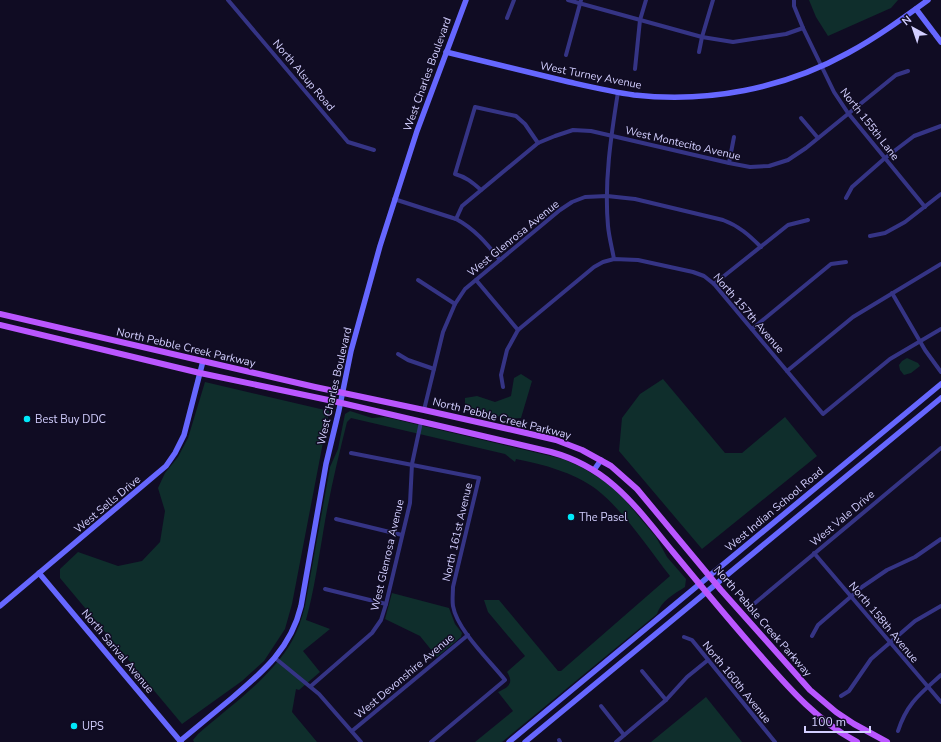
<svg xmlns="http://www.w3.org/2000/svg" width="941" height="742" font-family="'Nunito Sans',sans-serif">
<rect width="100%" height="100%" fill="#100c23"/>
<g fill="#0f2e2c">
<path d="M809 0H898L891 8 828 36 816 17Z"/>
<path d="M907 358 918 363 920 366 911 373 904 375 900 370 899 365 902 361Z"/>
<path d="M521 374 532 381 521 418 507 419 465 406V398L477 396 495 402 511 396 514 378Z"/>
<path d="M663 379 725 453H742L785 417 817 456 702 549 619 451 622 418 640 394Z"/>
<path d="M205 382 329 411 292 604 285 629 264 661 242 681 182 724 60 578V569L78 552 118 566 142 561 160 542 165 511 158 488 165 473 178 457 188 438Z"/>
<path d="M350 411 372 418 385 417 563 459 581 467 601 479 612 487 625 500 656 537 667 557 686 579 685 587C674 594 661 601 657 614L502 742H475L513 711 498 692C509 687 514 683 507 672L525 656 488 612 484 600H499L558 671H561L670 576C648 548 624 511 596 489 585 481 571 474 558 470 545 465 530 462 516 459L515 462 505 454 351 418 347 422C338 458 329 495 323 533 318 562 314 591 306 620L330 629 303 651 320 672 299 690 296 689 292 712 317 742H194L193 740 198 734C230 706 271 678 292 641 298 630 302 618 305 606L330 467 338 449 345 414Z"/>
<path d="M392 593 449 608 455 624 462 633 461 637 437 657 420 636 385 619Z"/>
<path d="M706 697 742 742H651Z"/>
</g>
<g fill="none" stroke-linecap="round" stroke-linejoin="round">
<g stroke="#353485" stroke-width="4">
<path d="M228 0 348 142 374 150"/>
<path d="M568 0 702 37 733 42 786 34 803 28"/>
<path d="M794 0V6L803 28 834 92 848 113 925 207"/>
<path d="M507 18 514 0"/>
<path d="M699 52 702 37 713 0"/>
<path d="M566 55 581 0"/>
<path d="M635 69 640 20 646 0"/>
<path d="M801 118 818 138"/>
<path d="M729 163 734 137"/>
<path d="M481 190C472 182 466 177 455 174L475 107 516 116 525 124 538 143"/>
<path d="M846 198 852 187 885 158 914 136 941 126"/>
<path d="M394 199 456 219C475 229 487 244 500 260"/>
<path d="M456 219 462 206 538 143 555 136 573 130 591 131 729 163 750 167 769 166 788 160 806 148 896 75 908 71"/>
<path d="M870 236 885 233 905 222 941 194"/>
<path d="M614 259C612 248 609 237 608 226 604 182 611 136 618 92"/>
<path d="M418 280 455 304"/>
<path d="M476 280 518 330"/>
<path d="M714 284 788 225 808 220"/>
<path d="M892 293 925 350 941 372"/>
<path d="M752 329 831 264 846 262"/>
<path d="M398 354 408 360 434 369"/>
<path d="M787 371 853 317 941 264"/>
<path d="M503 387 501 375 507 350 518 330 594 267 603 262 614 259 638 260 693 272 704 276 714 284 823 414 890 359 941 329"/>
<path d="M424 410 443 332 455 304 465 289 560 210 572 202 585 197 607 196 635 199 723 220C739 226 749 235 761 247"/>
<path d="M351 453 479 478 453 587C453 593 452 600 453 606 457 630 490 661 505 680L431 742"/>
<path d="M336 519 402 535"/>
<path d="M814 553 941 702"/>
<path d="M325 589 386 604"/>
<path d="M755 603 941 448"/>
<path d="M812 636 818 625 862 587 887 570 915 557 941 539"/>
<path d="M684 637 692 640 775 742"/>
<path d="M275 658 319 694 361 742"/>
<path d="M642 671 666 700"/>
<path d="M311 686 372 633 381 620 386 604 410 503 412 464 421 422"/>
<path d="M841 696 849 691 871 659 915 621 941 606"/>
<path d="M601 706 624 735"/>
<path d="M352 731 468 635"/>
<path d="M898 731C907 703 920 694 941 675"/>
<path d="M559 740 560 742"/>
<path d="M616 742 666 700 687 677 708 660"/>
</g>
<g stroke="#6667ff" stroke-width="5.5">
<path d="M916 9 941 42"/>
<path d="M446 52C487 62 528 72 569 82 591 87 612 92 634 95 708 103 783 89 848 53 876 38 902 19 928 0"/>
<path d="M594 470 601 460"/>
<path d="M39 573 181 742"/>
<path d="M0 606 166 466 175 453 184 435 203 361"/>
<path d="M180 741C197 727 215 712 232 698 264 671 291 648 301 606L326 464 339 410 351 351 380 246 417 131 466 0"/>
<path d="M509 742 941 384"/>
<path d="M525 742 941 398"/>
</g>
<g stroke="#ba56ff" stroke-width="6">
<path d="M0 314 315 387 424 410 526 433 556 440 582 450 611 466 637 489 721 590 810 690 836 712 854 724 887 742"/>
<path d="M0 325 200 373 333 401 551 452C610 468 636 507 673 552 701 586 729 620 759 654 788 687 817 721 857 742"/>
</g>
</g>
<g fill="#00e9fa" stroke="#100c23" stroke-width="1.5">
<circle cx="27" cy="419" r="4"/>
<circle cx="571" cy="517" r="4"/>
<circle cx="74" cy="726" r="4"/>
</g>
<g text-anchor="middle" stroke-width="3" stroke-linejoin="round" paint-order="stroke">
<g font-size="11" fill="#d3cfff" stroke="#100c23">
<text transform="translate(427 74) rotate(-70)" y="4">West Charles Boulevard</text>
<text transform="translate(304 75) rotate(50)" y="4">North Alsup Road</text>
<text transform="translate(591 75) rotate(11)" y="4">West Turney Avenue</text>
<text transform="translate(870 124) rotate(52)" y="4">North 155th Lane</text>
<text transform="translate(683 143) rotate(13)" y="4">West Montecito Avenue</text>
<text transform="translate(513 238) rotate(-39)" y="4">West Glenrosa Avenue</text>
<text transform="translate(749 313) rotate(49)" y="4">North 157th Avenue</text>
<text transform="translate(186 347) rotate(13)" y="4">North Pebble Creek Parkway</text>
<text transform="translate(334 386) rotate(-77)" y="4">West Charles Boulevard</text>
<text transform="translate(502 418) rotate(14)" y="4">North Pebble Creek Parkway</text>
<text transform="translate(107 504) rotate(-40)" y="4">West Sells Drive</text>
<text transform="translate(774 509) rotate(-40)" y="4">West Indian School Road</text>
<text transform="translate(842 518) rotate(-40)" y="4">West Vale Drive</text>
<text transform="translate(457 532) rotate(-77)" y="4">North 161st Avenue</text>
<text transform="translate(387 555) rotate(-77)" y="4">West Glenrosa Avenue</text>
<text transform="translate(763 621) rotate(49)" y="4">North Pebble Creek Parkway</text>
<text transform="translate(884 622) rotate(50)" y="4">North 158th Avenue</text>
<text transform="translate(118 651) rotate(50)" y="4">North Sarival Avenue</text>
<text transform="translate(404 676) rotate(-40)" y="4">West Devonshire Avenue</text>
<text transform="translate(737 682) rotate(51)" y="4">North 160th Avenue</text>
</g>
<g font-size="11" fill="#d3cfff" stroke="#100c23" text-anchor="start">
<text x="35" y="423">Best Buy DDC</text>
<text x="579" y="521">The Pasel</text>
<text x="82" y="730">UPS</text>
</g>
</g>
<g transform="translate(913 28) rotate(320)" stroke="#100c23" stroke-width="3" paint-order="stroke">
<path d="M0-3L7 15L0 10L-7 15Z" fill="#d3cfff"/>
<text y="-6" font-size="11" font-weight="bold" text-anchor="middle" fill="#d3cfff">N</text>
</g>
<path d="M805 726v6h65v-6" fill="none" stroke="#d3cfff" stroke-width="2"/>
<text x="811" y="726" font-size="12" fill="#d3cfff" stroke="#100c23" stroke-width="3" paint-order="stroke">100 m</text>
</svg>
